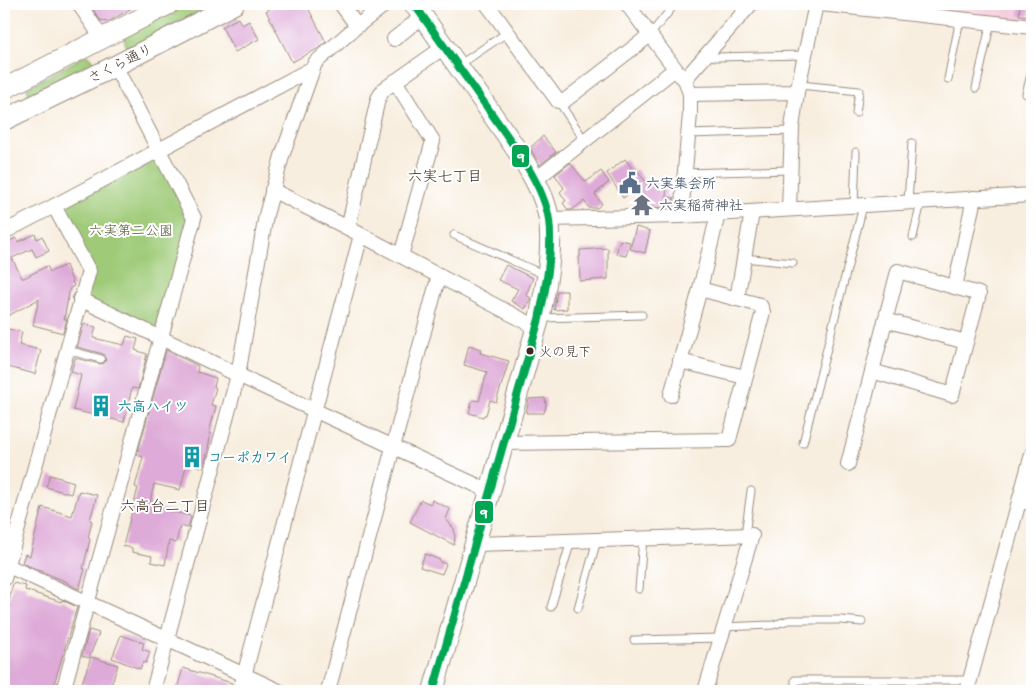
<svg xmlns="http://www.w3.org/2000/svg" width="1036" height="695" font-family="'Gochi Hand','Klee One',sans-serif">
<rect width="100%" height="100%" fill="#fff"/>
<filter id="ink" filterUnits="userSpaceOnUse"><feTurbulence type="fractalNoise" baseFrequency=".02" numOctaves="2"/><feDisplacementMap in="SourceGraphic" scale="10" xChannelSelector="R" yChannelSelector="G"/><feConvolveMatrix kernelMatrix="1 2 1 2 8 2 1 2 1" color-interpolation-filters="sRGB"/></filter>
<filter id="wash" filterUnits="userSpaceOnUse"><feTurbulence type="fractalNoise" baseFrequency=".0096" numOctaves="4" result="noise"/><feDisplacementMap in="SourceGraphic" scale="20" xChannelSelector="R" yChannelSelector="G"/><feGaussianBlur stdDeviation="1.12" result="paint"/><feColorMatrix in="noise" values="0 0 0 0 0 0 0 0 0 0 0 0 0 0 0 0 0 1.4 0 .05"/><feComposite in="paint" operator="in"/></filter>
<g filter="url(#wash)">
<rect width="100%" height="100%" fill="#f8eedf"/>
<path fill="#f4cfdd" d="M889 4H1032V23L888 7Z"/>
<g fill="#9fcb78" stroke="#6d7a4b">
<path d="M183 4H207L206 8 129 48 126 46 124 38 132 30Z"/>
<path d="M86 55 92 59 93 67 32 98 29 96 27 88Z"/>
<path d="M159 149 194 218 160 338 80 299 88 271 54 206Z"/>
</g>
<g id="blocks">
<g fill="#deaad8">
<path d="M89 4H139L108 22 100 20Z"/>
<path d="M279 4H306L326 42 319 48 292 62 266 11Z"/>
<path d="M1020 4H1030L1028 16 1019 15Z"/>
<path d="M238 18 242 25 249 21 259 39 235 52 222 27Z"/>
<path d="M543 136 556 152 540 165 530 148Z"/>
<path d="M625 159 634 171 636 169 645 181 667 182 666 197 674 198 673 207 638 208V187L623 198 607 173Z"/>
<path d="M570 163 586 182 601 171 609 182 595 194 602 204 597 208H589L584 201 572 210H568L563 203 566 201 560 192 564 188 555 175Z"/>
<path d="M636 227 650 231 645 253 630 249Z"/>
<path d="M35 234 37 239 42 236 49 251 36 257 32 249 12 258 22 278H24L47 266 50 272 66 265 74 286 70 288 64 319H67L63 333 33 325 39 299 4 318V241L5 243 16 238 18 242Z"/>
<path d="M620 240 630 242 626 256 616 254Z"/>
<path d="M608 248V279L580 281 579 257H580V250Z"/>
<path d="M506 265 533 278 526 295 531 298 525 309 511 301 518 289 498 280Z"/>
<path d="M557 291H567V309L554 310Z"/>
<path d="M84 324 96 327 93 338 124 345 127 336 138 339 135 350 147 354 138 389 132 388 124 422 73 410 81 375 71 372 75 358 100 364 104 363 106 360 103 354 77 347Z"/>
<path d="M4 328 22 332 19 345 41 350 35 374 4 366Z"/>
<path d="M469 345 481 349 480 353 509 361 496 402 490 400 486 415H484L483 417 469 413 472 401 474 400 479 401 487 372 464 365Z"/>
<path d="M166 350 198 366 197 372 216 378 214 387 216 388 211 405 216 406 209 433H211L204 468 187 463 180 490 154 484 150 503H152L151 507 191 516 188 528 180 526 176 543 169 541 165 565 151 562 152 556 132 552V548L123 546 138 488 135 487 143 457 137 455Z"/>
<path d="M545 398 546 406 544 413H526L529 399Z"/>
<path d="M50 475 74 482 71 494 46 487Z"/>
<path d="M79 491 97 495 90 520 92 521 88 538 90 539 83 569H85L79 589 67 583V582L22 563 25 554 30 556 42 507 72 516Z"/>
<path d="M421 500 431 504 432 500 450 509 446 519 454 529 455 537 454 545 410 522Z"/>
<path d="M425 554 440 560V562L446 564 442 574 420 567Z"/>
<path d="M13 583 26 586 25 590 61 602 62 600 77 607 52 691H15L4 688V629L10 606 8 605Z"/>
<path d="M89 630 99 633 89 658 82 656Z"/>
<path d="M121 635 144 643 142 649 150 652 146 663 143 662 140 669 112 658Z"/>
<path d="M91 657 118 665 109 691H88L89 686 82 683Z"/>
<path d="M183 668 232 683 229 691H183L177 689Z"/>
</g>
</g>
</g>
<g filter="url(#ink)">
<use href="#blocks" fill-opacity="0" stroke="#9a8c7e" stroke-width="1"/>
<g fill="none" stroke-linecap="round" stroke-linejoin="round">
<g stroke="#9a8c7e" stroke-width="9">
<g id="lane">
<path d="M650 35 675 4"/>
<path d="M706 55 716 57 806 55"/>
<path d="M459 65 508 32"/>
<path d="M948 79 960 19"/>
<path d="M800 85 859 91 856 113"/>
<path d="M976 88 991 22"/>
<path d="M1026 94 1032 71"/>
<path d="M559 102 585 141"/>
<path d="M688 134 791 131"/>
<path d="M684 173 789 170"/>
<path d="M908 202 912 143"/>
<path d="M854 206 856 152"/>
<path d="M454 235 545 275"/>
<path d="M913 237 921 202"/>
<path d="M744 258 793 263"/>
<path d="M542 318 642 315"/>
<path d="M67 350 101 359"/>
<path d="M803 443 863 206"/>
<path d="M745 535 751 491"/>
<path d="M639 589 643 538"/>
<path d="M551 607 571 541"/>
<path d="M578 608 597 540"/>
<path d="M723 627 773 625 789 620H842L862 622"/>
<path d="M634 640 720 638"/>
<path d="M795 691V680H970"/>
</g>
</g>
<g stroke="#9a8c7e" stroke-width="16">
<g id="street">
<path d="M79 4 102 38"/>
<path d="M341 4 357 26"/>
<path d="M487 4 558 101 563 102 650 35"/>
<path d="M627 4 680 75 685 79 690 94V114L681 216"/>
<path d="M821 4 1032 27"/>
<path d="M394 39 423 16"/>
<path d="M685 79 751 4"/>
<path d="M395 81 433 141 401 256"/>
<path d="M690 94 797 92 816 4"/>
<path d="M535 180 675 69"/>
<path d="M272 190 348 228 536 327"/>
<path d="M789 209 792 128 797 92"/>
<path d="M549 219 681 216 1032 195"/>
<path d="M348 228 378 99 383 90 444 47"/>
<path d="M4 232 54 206 313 68"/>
<path d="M955 287 974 198"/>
<path d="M700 289 718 214"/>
<path d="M80 299 238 375 489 491"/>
<path d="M737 299 752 212"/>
<path d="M885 320 966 342"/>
<path d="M680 361 745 377"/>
<path d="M503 443 729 440 763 312 760 305 700 289 671 395"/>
<path d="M848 464C865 400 881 335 898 271L979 294 952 395 872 371"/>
<path d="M1020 500 1032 504"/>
<path d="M475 544 752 535 705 691"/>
<path d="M4 564 279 691"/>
<path d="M4 579 89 271 54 206"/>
<path d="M63 691 194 218 115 66"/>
<path d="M153 691 238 375 266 215 282 156 315 63 357 26 386 4"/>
<path d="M240 691 361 235"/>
<path d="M328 691 439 275"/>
<path d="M967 691 1032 454"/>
</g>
</g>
<g stroke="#9a8c7e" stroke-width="22">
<g id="secondary">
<path d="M414 4C438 38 463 73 487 107 508 138 544 183 549 220 553 253 546 287 539 319L433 691"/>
<path d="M4 89 169 4"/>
<path d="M4 120 115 66 234 4"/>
</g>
</g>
<use href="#lane" stroke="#fff" stroke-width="7"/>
<use href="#street" stroke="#fff" stroke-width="14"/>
<use href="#secondary" stroke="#fff" stroke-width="20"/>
<g stroke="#fff" stroke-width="11">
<path id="bus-1" d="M414 4C438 38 463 73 487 107 508 138 544 183 549 220 553 253 546 287 539 319L433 691"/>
</g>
<use href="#bus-1" stroke="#00a651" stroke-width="8"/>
</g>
</g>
<defs>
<g id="civic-bare" transform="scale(1.725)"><path d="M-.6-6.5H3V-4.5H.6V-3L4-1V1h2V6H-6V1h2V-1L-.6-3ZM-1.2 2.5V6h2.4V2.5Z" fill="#5c6f8a" stroke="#fff" stroke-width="2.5" paint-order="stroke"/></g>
<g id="temple-bare" transform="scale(1.725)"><path d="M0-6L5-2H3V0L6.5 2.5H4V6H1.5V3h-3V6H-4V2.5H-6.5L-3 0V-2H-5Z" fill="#6b7280" stroke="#fff" stroke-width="2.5" paint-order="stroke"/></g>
<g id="building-bare" transform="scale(1.725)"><path d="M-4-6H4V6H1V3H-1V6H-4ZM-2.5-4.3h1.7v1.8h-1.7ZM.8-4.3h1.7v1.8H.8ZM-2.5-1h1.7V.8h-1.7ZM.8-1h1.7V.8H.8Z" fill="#0f9aa8" stroke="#fff" stroke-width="2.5" paint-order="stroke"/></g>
</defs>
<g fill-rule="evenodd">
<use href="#civic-bare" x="630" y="183"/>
<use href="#temple-bare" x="642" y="205"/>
<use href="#building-bare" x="101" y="406"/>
<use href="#building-bare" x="192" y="457"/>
</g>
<circle fill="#3b2a1e" stroke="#fff" stroke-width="2" cx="530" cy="351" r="4.5"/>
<g text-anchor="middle" stroke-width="4" stroke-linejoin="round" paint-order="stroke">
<g font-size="13" fill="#3b2a1e" stroke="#fff" text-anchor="start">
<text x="539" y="356">火の見下</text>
</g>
<g font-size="14" fill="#3b2a1e" stroke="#fff">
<text transform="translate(120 63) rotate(-27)" y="5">さくら通り</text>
</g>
<g font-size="14" font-weight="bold" fill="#4e5e75" stroke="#fff" text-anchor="start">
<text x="646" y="188">六実集会所</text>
</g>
<g font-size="14" font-weight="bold" fill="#5b616d" stroke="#fff" text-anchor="start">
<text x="659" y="210">六実稲荷神社</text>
</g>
<g font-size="14" fill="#595a39" stroke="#fff">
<text x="131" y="235">六実第二公園</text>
</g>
<g font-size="14" font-weight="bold" fill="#0d838f" stroke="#fff" text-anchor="start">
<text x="118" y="411">六高ハイツ</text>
<text x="208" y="462">コーポカワイ</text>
</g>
<g font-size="15" fill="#3b2a1e" stroke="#fff">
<text x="445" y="181">六実七丁目</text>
<text x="165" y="511">六高台二丁目</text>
</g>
</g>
<g stroke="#fff" stroke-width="2">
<rect x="511" y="144" width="19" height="24" rx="5" fill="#00a651"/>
<rect x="474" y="500" width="20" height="24" rx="5" fill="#00a651"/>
</g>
<g font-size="14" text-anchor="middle" font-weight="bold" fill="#fff">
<text x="521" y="161">9</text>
<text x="484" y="517">9</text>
</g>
<rect width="1036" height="695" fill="none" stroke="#fff" stroke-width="20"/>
</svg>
